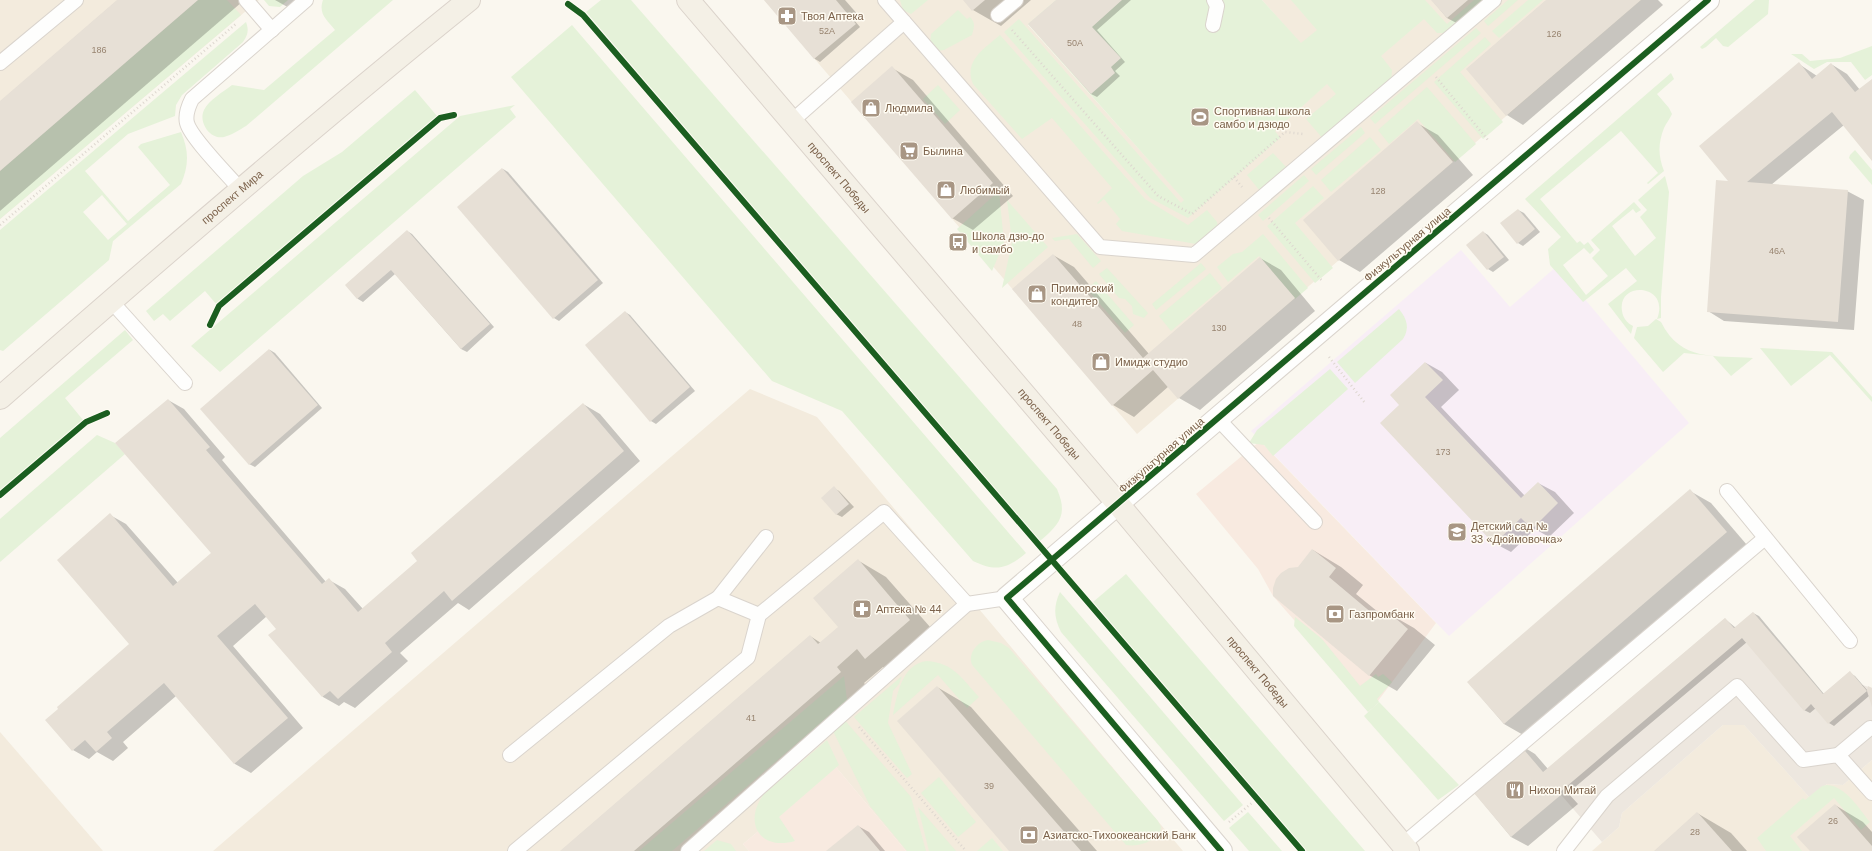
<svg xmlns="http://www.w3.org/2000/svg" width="1872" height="851" font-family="Arial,sans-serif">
<rect width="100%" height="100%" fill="#faf7ef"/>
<g fill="#f3ebdd">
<path d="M0 0H259L0 219Z"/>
<path d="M764 0H1056L1028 25 1190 206 1332 79 1262 0H1641L1137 434Z"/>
<path d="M750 389 817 417 1183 851H906L836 767 743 844 749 851H213Z"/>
<path d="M1723 725H1744L1810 798 1827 784 1843 785 1872 760V851H1592L1619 827 1622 813Z"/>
<path d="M0 732 103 851H0Z"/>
</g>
<g fill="#f8eae0">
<path d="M1260 441 1436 623 1372 709 1273 596 1258 569 1196 494Z"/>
<path d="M836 767 906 851H749L743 844Z"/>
</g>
<path fill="#ede7df" d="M1753 612 1823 694 1850 671 1853 682 1872 688V760L1843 785 1827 784 1810 798 1744 725H1723L1622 813 1619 827 1602 842 1542 773 1725 618 1734 628Z"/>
<path fill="#f8eef6" d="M1461 250 1510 307 1557 266 1689 423 1449 636 1251 431Z"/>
<g fill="#e5f2d9" fill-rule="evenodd">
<path d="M198 0H227L241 15 0 219V171Z"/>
<path d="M264 0H288L280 7 269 6Z"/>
<path d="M323 0H393L246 126C239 130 232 135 224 137 210 140 198 122 204 110 209 100 223 92 232 85L264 90 335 30C327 20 318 14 323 0Z"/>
<path d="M601 0H631L1057 489C1068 515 1060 524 1040 541L586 12Z"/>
<path d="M900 0H928L911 14 903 10Z"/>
<path d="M1056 0H1262L1301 43 1317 30 1291 0H1425L1447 24 1474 0H1487L1450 33H1437L1424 19 1381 56 1392 70 1391 83 1324 140 1306 119 1336 94 1327 84 1275 131 1280 138 1188 218 1150 198 1004 32 1019 19 1181 203 1184 200 1028 24Z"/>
<path d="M1508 0H1518L1488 26 1484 21Z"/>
<path d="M1528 0H1543L1499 38 1492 31Z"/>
<path d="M1755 0H1769L1768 14 1728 47 1723 46 1716 38 1706 47 1702 49 1700 47Z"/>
<path d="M958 10 967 19 970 17C976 23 974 27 972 35L944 50 937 51 930 44 931 34Z"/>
<path d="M246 22C249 30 248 35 243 42L182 95 176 105 175 116 128 134 85 171 128 221 170 185 138 147 141 144 181 132C189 151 189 165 181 184L113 241 109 260 3 351 0 350V230ZM102 195 127 224 108 240 83 212Z"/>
<path d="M572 25 1026 553C1007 569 996 572 973 561L842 411 772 381 511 77Z"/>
<path d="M1476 28 1481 33 1375 124 1370 118Z"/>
<path d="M1000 35 1145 199 1188 225 1207 210 1217 222 1218 226 1196 244 1122 231 1116 224 1120 219 1104 199 1098 204 1097 203 1112 188 1052 118 1022 139 973 84C963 61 985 48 1000 35Z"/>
<path d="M1485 37 1491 44 1460 72 1503 122 1483 139 1434 82Z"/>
<path d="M1872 46V75L1865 80 1851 62H1827L1814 69 1791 54H1802L1810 61 1840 58Z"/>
<path d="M1671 73 1674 79 1657 94 1669 108 1672 114C1670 119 1666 123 1664 128 1658 143 1658 156 1664 171L1648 184 1647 183 1658 173 1621 131 1540 199 1577 243 1580 241 1584 245 1588 242 1594 250 1590 254 1584 248 1563 265 1586 295 1608 276 1592 258 1600 250 1591 240 1634 202 1641 210 1636 213 1633 209 1612 226 1635 256 1656 238 1640 217 1647 210 1638 200 1665 176 1669 192 1661 297V318L1657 319C1671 284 1617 280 1622 311 1623 318 1627 323 1633 326L1631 334 1608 304 1637 281 1626 268 1583 302 1550 265 1548 249 1561 237 1525 199Z"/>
<path d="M938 85 960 110 945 124 923 99Z"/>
<path d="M1427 87 1476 144 1455 162 1418 119 1389 144 1378 130Z"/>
<path d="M415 90 437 116 217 305 205 291 170 321 163 314 154 321 146 311 303 176 342 152Z"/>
<path d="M515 105 510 109 516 117 220 372 191 346 460 116Z"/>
<path d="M1361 127 1365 133 1316 175 1311 169Z"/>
<path d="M1370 137 1381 150 1331 192 1321 180Z"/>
<path d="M1855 150 1872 170V185L1849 158 1850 155Z"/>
<path d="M1273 153 1287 168 1260 191 1247 175Z"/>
<path d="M1304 175 1309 181 1263 221 1258 215Z"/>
<path d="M1313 186 1324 198 1295 223 1333 268 1315 283 1267 226Z"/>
<path d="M999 191 1004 243 992 271 957 229Z"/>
<path d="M1007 200 1040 238 1011 233Z"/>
<path d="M1077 234 1101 261 1093 268 1069 239 1055 241 1052 238Z"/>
<path d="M1263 234 1308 288 1295 299 1259 256 1228 282 1217 267 1233 254 1242 252Z"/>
<path d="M1013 238 1042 240 1048 247 1002 288Z"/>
<path d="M1201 263 1206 269 1156 310 1152 304Z"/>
<path d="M1107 268 1148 313 1144 318 1133 314 1132 306 1125 299 1119 298 1099 274Z"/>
<path d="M1210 273 1222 288 1171 331 1159 316Z"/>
<path d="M1096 281 1134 325 1125 333 1087 289Z"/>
<path d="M1399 309C1407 319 1410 328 1403 339L1355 383 1337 362Z"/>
<path d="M1656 319 1661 322C1681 362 1714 355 1753 358L1731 376 1713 356 1684 353 1663 372 1634 338 1637 327 1648 326Z"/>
<path d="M125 330 133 340 65 398 83 420 0 491V438Z"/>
<path d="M1760 348 1832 352 1872 397V402L1830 355 1791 386Z"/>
<path d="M1330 369 1348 389 1273 456 1264 445 1249 443 1257 430Z"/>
<path d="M97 435 115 443 125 454 0 562V519Z"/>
<path d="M1126 574 1365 851H1307L1093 602Z"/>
<path d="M1060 592 1243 805 1224 821 1061 632C1054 618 1053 607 1060 592Z"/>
<path d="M1295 617 1322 639 1360 686 1376 674 1378 677 1383 674 1392 682 1377 699 1379 702 1368 712 1294 626Z"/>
<path d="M988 640 1001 643 1009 648 1158 821 1161 827 1160 834C1151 842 1139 847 1126 845L973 666C966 656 977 641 988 640Z"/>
<path d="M927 661C954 663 962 679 979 697L967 708 938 675 893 715C897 694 902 664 927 661Z"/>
<path d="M844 676 847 700 672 851H639Z"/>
<path d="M902 676 899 684 893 691 888 723 912 774 907 778 854 717Z"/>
<path d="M1379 702 1459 785 1438 800 1364 716Z"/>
<path d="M842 717 911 797 926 851H907L870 806 832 729Z"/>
<path d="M827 740 839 765 779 817 795 841C759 851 743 822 764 794Z"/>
<path d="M939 777 976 822 958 837 921 793Z"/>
<path d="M1827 785C1846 786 1859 809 1870 822L1861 830 1834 798 1790 836 1802 851H1766L1757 838 1803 798 1805 800 1822 786Z"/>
<path d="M918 807 956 851H929Z"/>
<path d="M1248 812 1282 851H1249L1229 828Z"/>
<path d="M992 838 1003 851H977Z"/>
<path d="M717 840 731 844 736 851H704Z"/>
</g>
<g fill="#0003">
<path d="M118 0H241L242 2 0 211V102Z"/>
<path d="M275 0H302L291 9Z"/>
<path d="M765 0H845L859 16 854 20 860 27 820 62 815 59Z"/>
<path d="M964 0H1031L1001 26 973 10Z"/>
<path d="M1057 0H1131L1097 30 1125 62 1115 71 1120 76 1097 97 1091 94 1030 24Z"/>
<path d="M1432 0H1495L1464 27 1447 18Z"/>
<path d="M1547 0H1658L1663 5 1523 125 1507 115 1467 69Z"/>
<path d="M1799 64 1817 76 1831 64 1847 74 1860 90 1872 80V159L1844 125 1771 185 1847 191 1864 200 1854 330 1724 321 1708 311 1730 182Z"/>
<path d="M892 68 913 80 1013 196 973 230 952 218Z"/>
<path d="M1417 123 1438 135 1473 175 1360 272 1339 260Z"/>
<path d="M503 169 508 172 603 283 559 321 554 318Z"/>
<path d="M1518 210 1524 213 1540 232 1523 246 1518 243 1502 223Z"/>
<path d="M407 231 412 234 494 327 467 352 461 349 395 274 363 302 358 299 346 285Z"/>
<path d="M1483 232 1488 235 1509 260 1493 272 1488 269Z"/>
<path d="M1053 255 1074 267 1149 354 1260 258 1281 270 1315 311 1200 410 1179 398 1169 386 1134 417 1113 405Z"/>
<path d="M625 312 630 315 695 391 656 424 651 421Z"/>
<path d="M270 350 275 353 322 408 255 467 249 464Z"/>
<path d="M1426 363 1442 372 1459 390 1441 407 1525 496 1538 483 1555 492 1574 513 1549 537 1535 529 1511 552 1494 543 1401 405Z"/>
<path d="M168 400 184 409 225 457 222 460 326 582 329 580 345 589 363 609 418 561 583 404 600 414 640 461 469 610 458 603 400 653 408 661 355 708 344 702 339 706 323 697 278 629 267 616 233 646 303 728 251 773 235 764 176 696 123 742 128 748 113 761 97 752 89 759 73 750 131 644 110 515 126 524 178 583 212 554Z"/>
<path d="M834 488 839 491 854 507 842 517 836 514Z"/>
<path d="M1690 491 1711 503 1747 545 1525 736 1504 724 1468 682Z"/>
<path d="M1313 550 1341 567 1363 585 1356 594 1383 616 1386 612 1414 628 1435 645 1397 691 1369 675 1298 568Z"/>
<path d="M859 561 886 577 938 636 894 674 883 667 864 683 869 688 681 851H561L810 636 821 643 839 627Z"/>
<path d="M1753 613 1759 616 1824 694 1850 673 1855 676 1868 691 1872 689V704L1869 696 1834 726 1829 723 1816 708 1810 713 1804 710 1747 642 1568 793 1578 804 1528 846 1511 837 1469 786 1519 744 1535 754 1548 769 1725 619 1736 628Z"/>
<path d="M937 687 971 707 1097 851H1011Z"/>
<path d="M1835 805 1863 822 1872 832V851H1811Z"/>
<path d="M1697 813 1731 833 1747 851H1655Z"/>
<path d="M858 826 869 832 885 851H828Z"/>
</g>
<g fill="#e7e0d6">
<path d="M117 0H198L0 171V101Z"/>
<path d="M764 0H836L856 24 814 59Z"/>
<path d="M963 0H985L972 11Z"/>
<path d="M1056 0H1122L1092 27 1121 58 1111 67 1115 73 1091 94 1028 24Z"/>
<path d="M1431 0H1468L1447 18Z"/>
<path d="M1546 0H1641L1506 116 1466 69Z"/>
<path d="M1799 62 1812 79 1831 63 1855 92 1872 79V161L1832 112 1747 182 1848 190 1838 322 1707 312 1716 180 1728 181 1699 146Z"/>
<path d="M892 66 993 183 952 219 851 102Z"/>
<path d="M1417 121 1453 162 1338 261 1303 220Z"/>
<path d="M502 168 598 280 553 319 457 207Z"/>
<path d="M1518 209 1535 229 1517 244 1500 223Z"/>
<path d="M407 230 490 324 461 349 391 270 357 299 345 285Z"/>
<path d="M1483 231 1504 257 1487 270 1466 245Z"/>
<path d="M1053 254 1143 358 1260 257 1295 298 1178 399 1153 370 1112 406 1012 289Z"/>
<path d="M625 311 690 387 650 422 585 345Z"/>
<path d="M269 349 318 405 249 465 200 409Z"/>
<path d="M1425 362 1443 380 1425 397 1521 498 1538 482 1558 503 1532 529 1521 518 1494 544 1380 423 1399 405 1390 395Z"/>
<path d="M168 399 210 447 206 450 322 584 329 578 358 612 417 561 411 553 583 403 624 451 452 601 444 591 385 643 392 652 338 699 330 691 322 697 268 635 276 629 255 604 217 636 288 718 234 764 164 683 107 732 112 738 96 752 85 740 72 751 45 720 58 709 57 707 129 644 57 560 110 513 173 586 211 553 115 443Z"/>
<path d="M834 486 849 504 836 515 821 498Z"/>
<path d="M1690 489 1727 532 1504 724 1467 682Z"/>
<path d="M1312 549 1336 568 1329 577 1379 619 1386 610 1408 629 1369 676 1273 596V588L1276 579 1281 573 1289 568 1298 567Z"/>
<path d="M858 559 910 620 865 659 857 649 837 667 841 672 634 851H560L810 635 818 644 838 627 813 598Z"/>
<path d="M1753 612 1823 694 1850 671 1867 691 1868 686 1872 688V707L1867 691 1828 724 1811 704 1804 711 1742 638 1560 792 1562 794 1511 837 1468 786 1520 745 1543 772 1725 618 1734 628Z"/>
<path d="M937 686 1081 851H1009L897 721Z"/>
<path d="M1835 804 1872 846V851H1810L1797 837Z"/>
<path d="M1697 812 1732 851H1654Z"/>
<path d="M858 825 880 851H826Z"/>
</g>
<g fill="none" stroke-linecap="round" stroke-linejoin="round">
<g stroke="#dad4cd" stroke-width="16">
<g id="service">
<path d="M246 0 272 30"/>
<path d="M885 0 1100 247 1194 255 1494 0"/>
<path d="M998 15 1016 0"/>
<path d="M1213 25 1217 6 1214 0"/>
<path d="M0 63 76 0"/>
<path d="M792 121 904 22"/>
<path d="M240 189C228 175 191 138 187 123 185 115 188 107 192 99L306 0"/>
<path d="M111 301 185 383"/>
<path d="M1218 419 1315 522"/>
<path d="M1727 491 1850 641"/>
<path d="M718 598 766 537"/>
<path d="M510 755 669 626 718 598 759 615"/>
<path d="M1838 755 1870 728"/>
<path d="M1402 845 1765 538"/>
<path d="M515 851 748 657 759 615 884 512 967 604"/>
<path d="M688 851 967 604 1007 598"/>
<path d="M1564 851 1607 796 1737 686 1803 760 1838 755 1872 793"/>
</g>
</g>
<g stroke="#dad4cd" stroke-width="24">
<path id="minor" d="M1221 851 1007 598 1708 0"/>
</g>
<g stroke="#dbd3cb" stroke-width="24">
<g id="primary">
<path id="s1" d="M688 0 1118 504 1408 851"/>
<path id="s2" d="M0 398C154 263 309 129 469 0"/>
</g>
</g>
<g stroke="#ddd6cf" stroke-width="2.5" stroke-dasharray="1 3" stroke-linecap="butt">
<path d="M1012 30 1158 196 1192 214 1285 132 1303 134"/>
<path d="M1436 77 1488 140"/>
<path d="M1234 177 1242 187"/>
<path d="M1269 218 1323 282"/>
<path d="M0 225 237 23"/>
<path d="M1329 357 1365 403"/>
<path d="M859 727 966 851"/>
<path d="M1229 822 1253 802"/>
</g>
<use href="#service" stroke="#fefefd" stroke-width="14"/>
<use href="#minor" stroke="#fefefd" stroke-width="22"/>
<use href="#primary" stroke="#f4f0e6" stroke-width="22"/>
<g stroke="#fffcf3" stroke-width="8">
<g id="cycleway">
<path d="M568 4 583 15 1302 851"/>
<path d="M210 325 219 306 440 118 454 115"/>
<path d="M0 495 86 422 107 413"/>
<path d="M1221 851 1007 598 1708 0"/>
</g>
</g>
<use href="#cycleway" stroke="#1b5e20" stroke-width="6"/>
</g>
<defs>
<g id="pharmacy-square" transform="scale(1)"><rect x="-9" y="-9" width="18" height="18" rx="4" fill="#a89684" stroke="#fffcf3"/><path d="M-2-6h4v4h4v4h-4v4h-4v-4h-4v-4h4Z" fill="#fff"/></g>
<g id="shop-square" transform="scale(1)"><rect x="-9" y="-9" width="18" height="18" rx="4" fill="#a89684" stroke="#fffcf3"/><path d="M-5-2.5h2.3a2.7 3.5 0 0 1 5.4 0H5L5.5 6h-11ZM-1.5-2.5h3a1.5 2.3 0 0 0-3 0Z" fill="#fff"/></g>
<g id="stadium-square" transform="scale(1)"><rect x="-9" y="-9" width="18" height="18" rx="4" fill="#a89684" stroke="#fffcf3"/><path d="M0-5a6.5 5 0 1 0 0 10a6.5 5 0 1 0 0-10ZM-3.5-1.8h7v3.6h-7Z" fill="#fff"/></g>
<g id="supermarket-square" transform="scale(1)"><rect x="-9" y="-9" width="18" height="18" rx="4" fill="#a89684" stroke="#fffcf3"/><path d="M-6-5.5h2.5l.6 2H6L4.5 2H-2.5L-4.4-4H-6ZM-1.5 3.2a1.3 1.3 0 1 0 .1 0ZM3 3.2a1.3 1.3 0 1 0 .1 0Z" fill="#fff"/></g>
<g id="bus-square" transform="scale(1)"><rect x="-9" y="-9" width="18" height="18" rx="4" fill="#a89684" stroke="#fffcf3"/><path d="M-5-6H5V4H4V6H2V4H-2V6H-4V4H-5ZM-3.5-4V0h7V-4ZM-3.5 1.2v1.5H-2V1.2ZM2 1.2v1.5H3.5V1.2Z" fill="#fff"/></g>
<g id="school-square" transform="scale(1)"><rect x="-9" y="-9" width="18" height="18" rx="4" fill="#a89684" stroke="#fffcf3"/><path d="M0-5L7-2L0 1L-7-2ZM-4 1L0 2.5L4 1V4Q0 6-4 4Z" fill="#fff"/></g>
<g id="bank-square" transform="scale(1)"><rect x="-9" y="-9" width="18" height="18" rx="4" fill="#a89684" stroke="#fffcf3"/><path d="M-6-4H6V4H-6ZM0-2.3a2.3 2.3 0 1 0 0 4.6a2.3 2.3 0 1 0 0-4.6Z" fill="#fff"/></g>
<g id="restaurant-square" transform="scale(1)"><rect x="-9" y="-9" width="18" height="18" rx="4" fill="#a89684" stroke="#fffcf3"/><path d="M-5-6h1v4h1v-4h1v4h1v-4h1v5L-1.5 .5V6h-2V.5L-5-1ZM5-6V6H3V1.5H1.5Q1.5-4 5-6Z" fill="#fff"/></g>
</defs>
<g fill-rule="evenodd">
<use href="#pharmacy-square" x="787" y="16"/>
<use href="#shop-square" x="871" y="108"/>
<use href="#stadium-square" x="1200" y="117"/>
<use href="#supermarket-square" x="909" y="151"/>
<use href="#shop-square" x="946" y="190"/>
<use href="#bus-square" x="958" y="242"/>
<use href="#shop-square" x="1037" y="294"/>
<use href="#shop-square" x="1101" y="362"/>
<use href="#school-square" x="1457" y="532"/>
<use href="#pharmacy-square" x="862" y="609"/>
<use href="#bank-square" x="1335" y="614"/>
<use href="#restaurant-square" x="1515" y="790"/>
<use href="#bank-square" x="1029" y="835"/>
</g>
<g text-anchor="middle" stroke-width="3" stroke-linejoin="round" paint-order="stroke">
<g font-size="9" fill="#988470">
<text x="827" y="34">52А</text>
<text x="1554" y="37">126</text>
<text x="1075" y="46">50А</text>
<text x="99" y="53">186</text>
<text x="1378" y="194">128</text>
<text x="1777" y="254">46А</text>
<text x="1077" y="327">48</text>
<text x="1219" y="331">130</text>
<text x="1443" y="455">173</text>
<text x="751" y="721">41</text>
<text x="989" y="789">39</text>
<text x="1833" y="824">26</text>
<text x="1695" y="835">28</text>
</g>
<g font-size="11" fill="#7c624b" stroke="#fffcf3" text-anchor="start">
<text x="801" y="20">Твоя Аптека</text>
<text x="885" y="112">Людмила</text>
<text x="1214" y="115">Спортивная школа<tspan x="1214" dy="13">самбо и дзюдо</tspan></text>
<text x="923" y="155">Былина</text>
<text x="960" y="194">Любимый</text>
<text x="972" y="240">Школа дзю-до<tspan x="972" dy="13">и самбо</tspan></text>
<text x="1051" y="292">Приморский<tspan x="1051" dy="13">кондитер</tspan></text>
<text x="1115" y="366">Имидж студио</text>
<text x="1471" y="530">Детский сад №<tspan x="1471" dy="13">33 «Дюймовочка»</tspan></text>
<text x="876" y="613">Аптека № 44</text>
<text x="1349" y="618">Газпромбанк</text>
<text x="1529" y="794">Нихон Митай</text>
<text x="1043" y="839">Азиатско-Тихоокеанский Банк</text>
</g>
<g font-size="11" fill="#7c624b" stroke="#fffcf3">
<text dy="4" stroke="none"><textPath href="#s1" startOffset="233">проспект Победы</textPath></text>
<text dy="4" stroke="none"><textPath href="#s2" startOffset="307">проспект Мира</textPath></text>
<text transform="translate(1407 244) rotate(-40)" y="4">Физкультурная улица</text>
<text dy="4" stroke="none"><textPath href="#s1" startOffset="557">проспект Победы</textPath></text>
<text transform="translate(1161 455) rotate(-41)" y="4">Физкультурная улица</text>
<text dy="4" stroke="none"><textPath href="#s1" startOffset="881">проспект Победы</textPath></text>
</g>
</g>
</svg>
